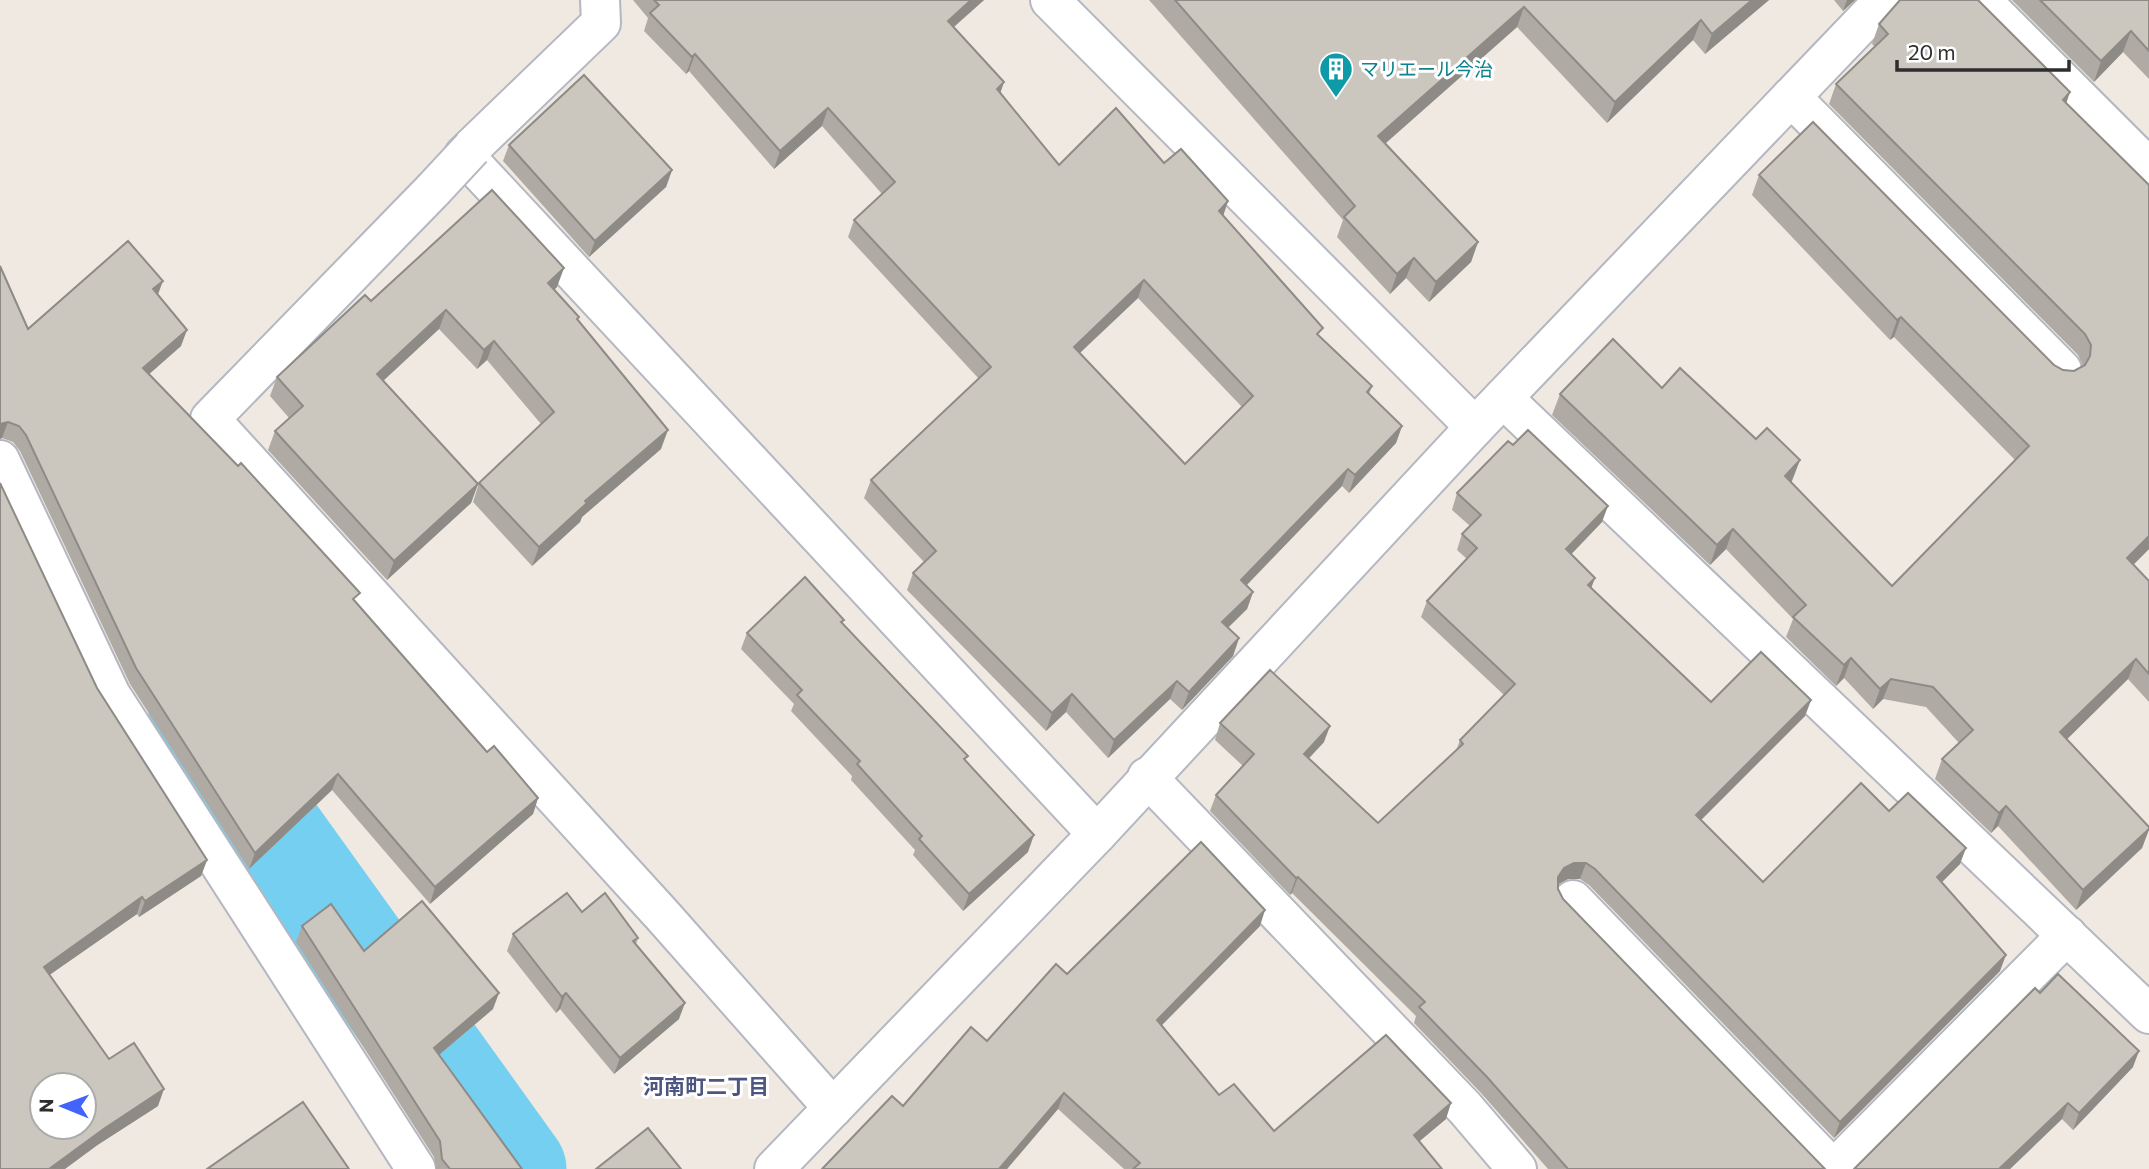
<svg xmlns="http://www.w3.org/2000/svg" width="2149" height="1169" font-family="Commissioner,'Noto Sans JP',sans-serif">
<rect width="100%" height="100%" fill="#efe9e1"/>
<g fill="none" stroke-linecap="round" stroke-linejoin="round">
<path stroke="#75cff0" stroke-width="103" d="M199 723 208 742 515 1169"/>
<g stroke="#b4b7c1" stroke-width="42">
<g id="minor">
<path d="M600 0 601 23 464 155 1097 834"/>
<path d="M1050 0 1475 427"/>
<path d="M1981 0 2149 168"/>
<path d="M1791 97 2062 370"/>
<path d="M433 190 210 419 663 916 833 1108"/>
<path d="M1503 398 2149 1014"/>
<path d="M0 460 111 695 416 1169"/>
<path d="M1147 777 1465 1108 1517 1169"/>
<path d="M1573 900 1833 1169"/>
<path d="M774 1169 1097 834 1475 427 1884 0"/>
<path d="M1834 1169 2067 935"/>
</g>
</g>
<use href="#minor" stroke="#fff" stroke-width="38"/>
<g stroke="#b4b7c1" stroke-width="42" stroke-linecap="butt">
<path id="minor-bridge" d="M433 190 472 148"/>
</g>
<use href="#minor-bridge" stroke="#fff" stroke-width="38"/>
</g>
<g fill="#afaba4" fill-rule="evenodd">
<path d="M633 0H984L954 27 1000 94 1059 165 1164 163 1228 201 1223 216 1320 337 1372 386 1369 394 1402 426 1396 443 1349 493 1342 486 1247 585 1253 592 1247 609 1228 628 1239 638 1233 656 1182 710 1170 699 1108 758 1066 712 1046 731 907 590 913 573 924 562 864 498 871 480 979 379 848 237 854 220 882 194 822 126 774 169 689 71 686 74 644 31 648 18ZM1138 298 1242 407 1185 464 1080 353Z"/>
<path d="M1149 0H1769L1705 54 1693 40 1607 123 1517 27 1386 143 1478 242 1471 262 1429 302 1406 278 1390 294 1337 237 1343 220Z"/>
<path d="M1834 0H1855L1843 11Z"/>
<path d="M2012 0H2149V79L2123 52 2094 82Z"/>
<path d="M1879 24 2066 103 2149 185V549L2133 565 2149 581V702L2128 679 2067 739 2149 827V830L2142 848 2076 910 1998 826 1991 833 1935 779 1942 759 1959 743 1926 707 1883 699 1873 709 1844 678 1836 686 1786 637 1793 619 1726 549 1710 565 1552 415 1560 394 1662 388 1792 481 1791 482 1892 586 2015 460 1894 337 1890 340 1752 195 1759 175 2063 370 2074 371 2083 366 2078 355 1829 104 1836 84 1875 47 1872 44Z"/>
<path d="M509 145 672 170 666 187 589 257 503 161Z"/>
<path d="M0 266 28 329 158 295 181 346 149 374 356 603 487 752 538 798 533 814 430 904 332 790 249 869 130 684 20 451 13 442 2 438 0 439Z"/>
<path d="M557 287 554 290 578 321 661 449 582 517 580 522 532 566 473 502 479 483 541 424 487 360 477 369 439 329 383 381 478 484 471 503 387 580 268 450 275 431 289 418 270 396 277 377 371 301Z"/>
<path d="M1457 493 1602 522 1571 554 1591 588 1711 702 1811 700 1805 716 1701 820 1763 882 1889 811 1960 864 1942 882 2000 971 1834 1138 1589 885 1580 879H1568L1558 885V889L1563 899 1825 1169H1548L1481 1093 1414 1023 1416 1016 1292 893 1290 895 1210 811 1216 795 1243 766 1215 740 1220 723 1324 742 1309 758 1378 823 1456 751 1460 740 1504 695 1421 617 1427 601 1467 559 1457 550 1462 534 1470 526 1452 510Z"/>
<path d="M844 620 842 624 966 761 1028 852 963 911 913 855 915 850 851 780 852 776 791 711 794 704 741 649 747 633Z"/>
<path d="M97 688 207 860 201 876 139 917 137 914 49 975 109 1059 158 1106 99 1144 0 1169Z"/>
<path d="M582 912 638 938 636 944 679 1019 614 1074 560 1009 556 1013 507 951 513 934Z"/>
<path d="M302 926 364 951 493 1009 439 1055 522 1169H436L434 1157 296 942Z"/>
<path d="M1260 926 1161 1026 1219 1095 1274 1131 1446 1119 1419 1141 1442 1169H1124L1058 1109 1007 1169H822L987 1041 1067 974Z"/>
<path d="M2040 993 2133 1067 2073 1130 2062 1119 2010 1169H1854Z"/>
</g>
<g fill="#8e8b86">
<path d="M971 0H984L941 38 948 21Z"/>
<path d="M1752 0H1769L1705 54 1712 34Z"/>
<path d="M1847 0H1855L1843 11Z"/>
<path d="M1524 7 1517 27 1371 156 1378 136Z"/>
<path d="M1701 20 1693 40 1607 123 1615 102Z"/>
<path d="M2131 31 2123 52 2094 82 2101 61Z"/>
<path d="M695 54 689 71 686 74 692 57Z"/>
<path d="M1004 82 998 100 997 89Z"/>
<path d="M2070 92 2063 113V100Z"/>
<path d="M828 108 822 126 774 169 780 151Z"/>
<path d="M672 170 666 187 589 257 595 241Z"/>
<path d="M1228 201 1222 219 1219 211Z"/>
<path d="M1478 242 1471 262 1429 302 1436 282Z"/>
<path d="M1414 258 1406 278 1390 294 1397 274Z"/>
<path d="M564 268 557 287 541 302 548 283Z"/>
<path d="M1144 280 1138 298 1068 364 1074 347Z"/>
<path d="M163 281 157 297 153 289Z"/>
<path d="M446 310 439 329 370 393 377 374Z"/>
<path d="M1901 317 1894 337 1890 340 1897 320Z"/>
<path d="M187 330 181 346 138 384 143 368Z"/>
<path d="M494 341 487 360 477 369 484 350Z"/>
<path d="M8 422 2 438 0 439V424Z"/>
<path d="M1402 426 1396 443 1349 493 1355 475Z"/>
<path d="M668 430 661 449 582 517 580 522 532 566 539 547 585 501Z"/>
<path d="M1800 460 1792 481 1777 496 1785 476Z"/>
<path d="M1348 469 1342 486 1235 597 1241 580Z"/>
<path d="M478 484 471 503 387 580 394 561Z"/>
<path d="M1608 506 1602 522 1561 565 1566 549Z"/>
<path d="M1733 529 1726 549 1710 565 1717 545Z"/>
<path d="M2149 536V549L2120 578 2127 558Z"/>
<path d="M1595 578 1589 594 1588 585Z"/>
<path d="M1253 592 1247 609 1215 640 1222 622Z"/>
<path d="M1239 638 1233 656 1182 710 1189 692Z"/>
<path d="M1851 658 1844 678 1836 686 1844 665Z"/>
<path d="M2136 659 2128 679 2053 753 2060 732Z"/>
<path d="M1891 679 1883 699 1873 709 1880 689Z"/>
<path d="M1177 681 1170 699 1108 758 1114 740Z"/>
<path d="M1072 694 1066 712 1046 731 1052 713Z"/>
<path d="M1811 700 1805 716 1690 831 1696 815Z"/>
<path d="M1330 726 1324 742 1298 770 1304 754Z"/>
<path d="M338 774 332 790 249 869 255 853Z"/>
<path d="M538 798 533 814 430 904 435 887Z"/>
<path d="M2006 806 1998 826 1991 833 1999 813Z"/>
<path d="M2149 829 2142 848 2076 910 2083 890Z"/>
<path d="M1034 835 1028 852 963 911 969 894Z"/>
<path d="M1966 848 1960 864 1931 893 1937 877Z"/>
<path d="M207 860 201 876 139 917 145 901Z"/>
<path d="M1574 863H1586L1580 879H1568L1558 884 1552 893 1558 877 1564 868Z"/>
<path d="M1298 877 1292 893 1290 895 1296 878Z"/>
<path d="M142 897 137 914 38 983 44 967Z"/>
<path d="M1265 910 1260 926 1151 1036 1157 1020Z"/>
<path d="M2006 955 2000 971 1834 1138 1840 1122Z"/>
<path d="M499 993 493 1009 428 1064 434 1048Z"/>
<path d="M566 993 560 1009 556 1013 562 997Z"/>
<path d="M685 1003 679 1019 614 1074 620 1058Z"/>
<path d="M2139 1051 2133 1067 2073 1130 2079 1113Z"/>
<path d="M164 1089 158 1106 99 1144 65 1169H49L105 1128Z"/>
<path d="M1064 1093 1058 1109 1007 1169H999Z"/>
<path d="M1451 1103 1446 1119 1408 1151 1414 1135Z"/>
<path d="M2068 1103 2062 1119 2010 1169H1999Z"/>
</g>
<g fill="#cbc7bf" stroke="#8e8b86" stroke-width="2" fill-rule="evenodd">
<path d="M654 0H971L948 21 1004 82 997 89 1059 165 1116 108 1164 163 1181 149 1228 201 1219 211 1323 328 1317 334 1372 386 1367 392 1402 426 1355 475 1348 469 1241 580 1253 592 1222 622 1239 638 1189 692 1177 681 1114 740 1072 694 1052 713 913 573 936 551 871 480 991 367 854 220 895 182 828 108 780 151 695 54 692 57 650 13 659 5ZM1144 280 1253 396 1185 464 1074 347Z"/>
<path d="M1175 0H1752L1712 34 1701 20 1615 102 1524 7 1378 136 1478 242 1436 282 1414 258 1397 274 1344 217 1355 206Z"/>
<path d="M1900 0H1978L2070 92 2063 100 2149 185V536L2127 558 2149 581V674L2136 659 2060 732 2149 827V829L2083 890 2006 806 1999 813 1942 759 1973 730 1933 687 1891 679 1880 689 1851 658 1844 665 1793 617 1806 605 1733 529 1717 545 1560 394 1613 339 1662 388 1680 368 1756 439 1767 428 1800 460 1785 476 1892 586 2029 446 1901 317 1897 320 1759 175 1813 122 2054 365 2063 370 2074 371 2085 365 2090 356 2091 345 2085 334 1836 84 1888 34 1879 24Z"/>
<path d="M2040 0H2149V51L2131 31 2101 61Z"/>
<path d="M584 75 672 170 595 241 509 145Z"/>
<path d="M492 190 564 268 548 283 579 317 577 319 668 430 585 501 587 503 539 547 479 483 554 412 494 341 484 350 446 310 377 374 478 484 394 561 275 431 303 406 277 377 365 295 371 301Z"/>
<path d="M128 241 163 281 153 289 187 330 143 368 238 466 241 463 360 593 353 599 487 752 494 746 538 798 435 887 338 774 255 853 136 668 26 435 19 426 8 422 0 424V266L28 329Z"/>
<path d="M1528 430 1608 506 1566 549 1595 578 1588 585 1711 702 1761 652 1811 700 1696 815 1763 882 1861 783 1889 811 1908 793 1966 848 1937 877 2006 955 1840 1122 1595 869 1586 863H1574L1564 868 1558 877V889L1563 899 1825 1169H1568L1487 1077 1419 1007 1425 1002 1298 877 1296 878 1216 795 1254 754 1220 723 1270 670 1330 726 1304 754 1378 823 1463 744 1460 740 1515 684 1427 601 1477 548 1462 534 1481 515 1457 493 1508 441 1513 445Z"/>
<path d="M0 483 97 688 207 860 145 901 142 897 44 967 109 1059 134 1043 164 1089 105 1128 49 1169H0ZM42 1085H84V1127H42Z"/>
<path d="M805 577 844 620 841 622 968 756 964 759 1034 835 969 894 919 839 922 836 857 764 860 761 797 695 802 690 747 633Z"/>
<path d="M1201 842 1265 910 1157 1020 1219 1095 1234 1084 1274 1131 1386 1035 1451 1103 1414 1135 1442 1169H1133L1140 1163 1064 1093 999 1169H822L892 1096 903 1106 971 1027 987 1041 1056 964 1067 974Z"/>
<path d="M567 893 582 912 605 893 638 938 633 941 685 1003 620 1058 566 993 562 997 513 934Z"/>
<path d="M422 901 499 993 434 1048 522 1169H450L442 1159 440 1141 302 926 331 904 364 951Z"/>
<path d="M2058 974 2139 1051 2079 1113 2068 1103 1999 1169H1854L2035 988 2040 993Z"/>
<path d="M303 1102 349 1169H207Z"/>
<path d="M648 1128 681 1169H596Z"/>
</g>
<defs>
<g id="building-pin" transform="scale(1.75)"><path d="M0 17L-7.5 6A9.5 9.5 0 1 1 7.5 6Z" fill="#0f9aa8" stroke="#fff"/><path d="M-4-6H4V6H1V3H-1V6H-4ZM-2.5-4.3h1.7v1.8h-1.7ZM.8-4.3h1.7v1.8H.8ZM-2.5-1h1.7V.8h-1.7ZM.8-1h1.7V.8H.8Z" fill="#fff"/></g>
</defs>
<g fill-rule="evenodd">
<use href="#building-pin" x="1336" y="69"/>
</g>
<g text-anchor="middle" stroke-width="6" stroke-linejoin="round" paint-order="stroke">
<g font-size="19" fill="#0d838f" stroke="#fff" text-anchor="start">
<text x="1360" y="76">マリエール今治</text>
</g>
<g font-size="21" font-weight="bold" fill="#4d5680" stroke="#fff">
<text x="706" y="1094">河南町二丁目</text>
</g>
</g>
<g transform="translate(63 1106) rotate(271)"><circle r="33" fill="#ffffff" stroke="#ababab" stroke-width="2"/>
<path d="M0-5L12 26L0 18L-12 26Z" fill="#4264fb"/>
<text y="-10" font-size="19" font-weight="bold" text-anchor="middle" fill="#2e2e2e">N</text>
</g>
<path d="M1897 60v10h172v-10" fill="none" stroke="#2e2e2e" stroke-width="3.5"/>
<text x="1908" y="60" font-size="21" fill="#2e2e2e" stroke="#ffffff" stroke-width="5" paint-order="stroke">20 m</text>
</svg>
